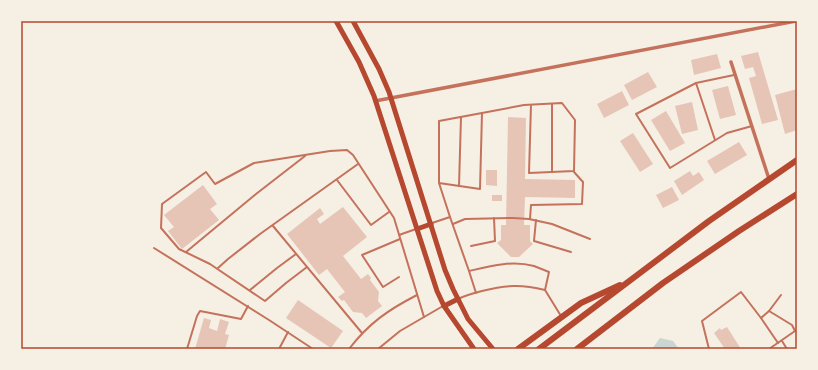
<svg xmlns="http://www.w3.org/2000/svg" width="818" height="370" font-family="'Space Grotesk',sans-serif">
<rect width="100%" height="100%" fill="#f6efe4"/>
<path fill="#c9d6d2" d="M660 338 673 341 679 349H652Z"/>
<g fill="#e6c5b7">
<path d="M758 52 778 120 762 124 749 78 756 76 753 67 745 69 741 56Z"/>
<path d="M717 54 721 68 694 75 691 60Z"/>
<path d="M648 72 657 87 632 100 624 85Z"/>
<path d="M728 86 736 115 720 119 712 90Z"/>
<path d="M797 89V130L785 134 775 95Z"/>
<path d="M622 91 629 105 604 118 597 104Z"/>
<path d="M692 102 698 130 682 134 675 106Z"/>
<path d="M666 111 685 143 670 151 651 120Z"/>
<path d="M508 117 526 118 525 179 575 180V198L525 197 524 225H530V241L533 244 519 257H511L497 243 501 240V225H506Z"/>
<path d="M633 133 653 164 640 172 620 141Z"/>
<path d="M739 142 747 155 715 174 707 161Z"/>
<path d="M486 170H497V186L486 185Z"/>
<path d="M690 171 693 176 699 172 704 180 682 195 674 181Z"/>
<path d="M203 185 217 204 210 209 219 220 182 249 168 231 174 227 164 215Z"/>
<path d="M672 187 679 200 663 208 656 195Z"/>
<rect x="492" y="195" width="10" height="6"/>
<path d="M343 207 367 237 343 256 361 279 368 274 371 278 370 280 379 292 378 301 382 306 366 318 362 313 353 312 344 300 342 301 338 297 345 292 327 269 319 275 287 234 320 208 324 214 317 219 320 224Z"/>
<path d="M298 300 343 331 331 348 286 318Z"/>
<path d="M204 318 211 320 209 328 217 331 220 319 229 322 225 334 229 335 225 349H195Z"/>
<path d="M727 327 741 349H725L714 333 720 328 721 330Z"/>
</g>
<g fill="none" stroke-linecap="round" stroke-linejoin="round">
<g stroke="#c5725c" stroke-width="2">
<path d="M734 75 696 83 636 114 670 168 727 133 752 126"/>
<path d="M696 83 715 140"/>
<path d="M482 113 524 105 562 103 575 120 574 171 529 173 531 105"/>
<path d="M552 172V104"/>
<path d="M337 180 371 225 389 212"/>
<path d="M459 186 461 117"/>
<path d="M450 217 469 271C490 266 512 260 534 266 539 268 544 270 549 272L545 290 561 316"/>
<path d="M530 219 531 205 582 204 583 182 574 172"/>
<path d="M536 220 534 241 571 252"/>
<path d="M432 223 450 217 439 183V121L482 113 480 189 439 183"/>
<path d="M453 224 465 219 513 218 529 219 552 224 590 239"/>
<path d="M273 226 362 333"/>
<path d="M399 235 416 229"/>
<path d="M471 246 495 241 494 218"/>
<path d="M154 248 269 320 313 349"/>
<path d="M186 252 256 194 305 156"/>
<path d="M307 267 286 283 265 301 210 264 179 249 161 228 162 204 206 172 215 184 254 163 330 151 347 150 353 155 394 218 424 317"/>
<path d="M218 268 228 259 260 234 358 164"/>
<path d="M469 271 476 293"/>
<path d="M399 277 383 287 362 255 400 239"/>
<path d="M250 290 277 268 296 254"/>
<path d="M458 299C466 295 474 293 482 291 506 285 521 284 545 290"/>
<path d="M769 311 792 325 795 331 769 349"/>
<path d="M761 318 778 343"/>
<path d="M782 341 787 349"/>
<path d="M187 349 197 316 200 311 241 319 248 306"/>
<path d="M279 349 288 332"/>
<path d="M349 349C369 323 388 310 417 295"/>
<path d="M378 349 400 331 443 306"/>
<path d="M709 349 702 321 741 292 761 318 769 311 781 295"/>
</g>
<g stroke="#c5725c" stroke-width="3.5">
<path d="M731 62 769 179"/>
<path d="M375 101 796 21"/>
</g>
<g stroke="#b5482f" stroke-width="5">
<path d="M336 21 359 62 374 96 437 291 444 306 474 349"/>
<path d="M353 21 379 69 389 92 445 270 453 289 468 319 493 349"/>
<path d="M417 229 431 224"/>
<path d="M444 306 458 299"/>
</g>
<g stroke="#b5482f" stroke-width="6">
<path d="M518 349 581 303 620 285"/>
<path d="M539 349 709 221 797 160"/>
<path d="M577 349 663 283 739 231 797 194"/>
</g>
</g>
<rect width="818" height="370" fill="none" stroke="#f6efe4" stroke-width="44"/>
<rect x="22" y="22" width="774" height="326" fill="none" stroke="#b5482f" stroke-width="1.5"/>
</svg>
